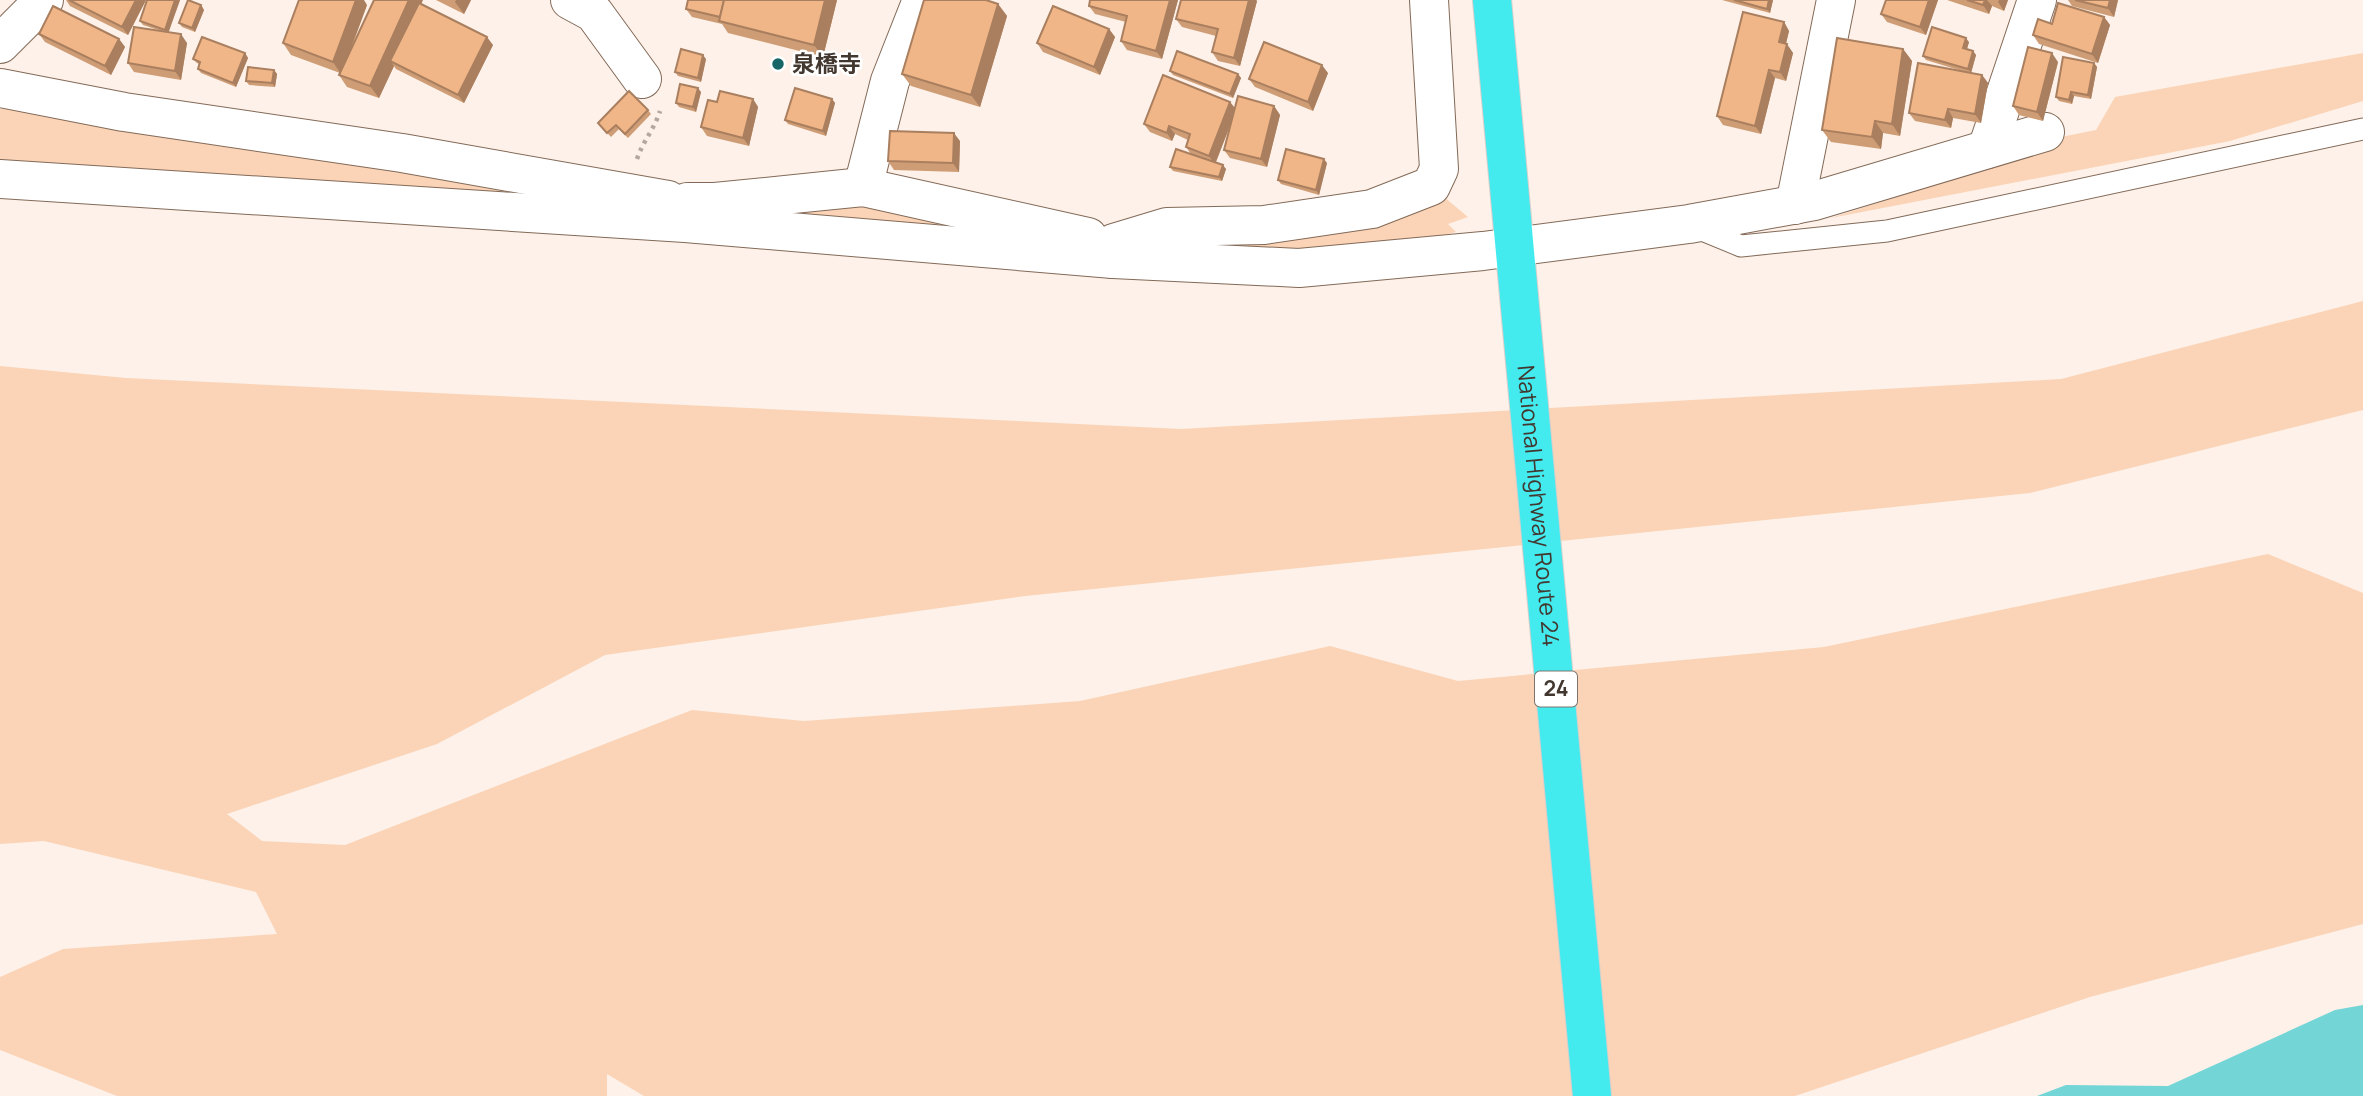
<svg xmlns="http://www.w3.org/2000/svg" width="2363" height="1096" font-family="Manrope,'Noto Sans JP',sans-serif">
<rect width="100%" height="100%" fill="#fdf1e9"/>
<g fill="#fbd4b7">
<path d="M2363 53V101L2230 141 1831 218 1986 168 2066 136 2096 130 2115 97Z"/>
<path d="M0 109H21L603 197 0 167Z"/>
<path d="M1437 191 1468 217 1448 224 1456 232 1387 249 1267 254 1172 241Z"/>
<path d="M864 199 1079 242 734 207Z"/>
<path d="M2363 301V410L2030 493 1025 596 605 655 437 744 227 814 262 841 345 845 692 710 804 721 1080 701 1330 646 1458 681 1824 647 2268 554 2363 593V924L2090 997 1795 1096H644L607 1074V1096H117L0 1050V977L63 949 277 934 256 892 44 841 0 844V366L126 378 1181 429 2061 379Z"/>
</g>
<path fill="#74d5d7" d="M2363 1005V1096H2037L2066 1085 2168 1086 2335 1010Z"/>
<g fill="none" stroke-linecap="round" stroke-linejoin="round">
<g stroke="#836a58" stroke-width="23">
<path id="lane" d="M1695 227 1741 246 1887 231 2363 129"/>
</g>
<g stroke="#836a58" stroke-width="40">
<g id="street">
<path d="M570 0 594 13 642 79"/>
<path d="M0 44 44 0"/>
<path d="M0 88 124 112 402 153 668 200"/>
<path d="M1987 149 2037 0"/>
<path d="M0 179 685 223 1113 259 1299 268 1483 251 1689 224 1814 201 2045 132"/>
<path d="M863 187 890 81 922 0"/>
<path d="M687 202H715L863 187 1088 237"/>
<path d="M1795 205 1836 0"/>
<path d="M1113 259 1114 243 1167 227 1264 225 1372 209 1431 186 1439 169 1429 0"/>
</g>
</g>
<g stroke="#d2cfcd" stroke-width="40">
<g id="highway">
<path id="s1" d="M1492 0 1592 1096"/>
</g>
</g>
<path stroke="#b3a79f" stroke-width="4.5" stroke-dasharray="3.5 5" stroke-linecap="butt" d="M637 159C643 141 655 128 660 111"/>
<use href="#lane" stroke="#fff" stroke-width="21"/>
<use href="#street" stroke="#fff" stroke-width="38"/>
<use href="#highway" stroke="#43ebef" stroke-width="38"/>
</g>
<g fill="#cf9d75">
<path d="M66 0H146L128 35 70 6Z"/>
<path d="M147 0H180L168 32 187 43 181 80 134 72 128 63 158 30 143 25 140 21Z"/>
<path d="M436 0H471L464 14Z"/>
<path d="M837 0 823 57 728 33 722 24 692 17 686 9Z"/>
<path d="M1090 0H1178L1162 59 1127 50 1121 41 1126 22 1095 14 1089 6Z"/>
<path d="M1181 0H1256L1257 1 1240 66 1218 61 1212 52 1216 36 1182 27 1176 19Z"/>
<path d="M1722 0H1773L1770 13Z"/>
<path d="M1938 0 1926 35 1887 22 1881 14Z"/>
<path d="M1947 0H2008L2004 11 1992 6 1989 14Z"/>
<path d="M2068 0H2118L2114 17 2072 6Z"/>
<path d="M422 4 493 45 464 103 396 69 394 66 379 98 347 87 339 75 340 73 291 55 283 43 367 5 349 55Z"/>
<path d="M998 4 1007 16 980 107 911 86 902 74Z"/>
<path d="M201 5 204 10 195 32 182 27 179 23Z"/>
<path d="M2104 17 2110 25 2098 63 2039 44 2033 35 2052 24Z"/>
<path d="M1784 22 1789 31 1786 44 1793 53 1786 81 1775 78 1761 134 1723 125 1717 116Z"/>
<path d="M1109 29 1115 37 1100 75 1043 52 1037 43Z"/>
<path d="M39 34 119 39 125 47 111 75 45 42Z"/>
<path d="M1969 42 1967 49 1973 51 1976 55 1971 73 1982 75 1988 83 1981 123 1953 118 1951 128 1915 121 1909 113 1965 72 1926 60 1923 56Z"/>
<path d="M1903 49 1912 61 1900 136 1883 133 1881 149 1831 142 1822 130Z"/>
<path d="M245 53 248 58 236 87 201 73 198 69 199 64 197 63 193 59Z"/>
<path d="M706 59 701 82 678 76 675 72Z"/>
<path d="M2058 62 2043 121 2019 115 2013 106Z"/>
<path d="M2094 63 2097 67 2091 99 2074 96 2072 104 2059 101 2056 97Z"/>
<path d="M274 70 277 74 275 87 249 85 246 81Z"/>
<path d="M1170 71 1238 74 1241 78 1233 98 1173 75Z"/>
<path d="M1328 73 1313 111 1255 87 1249 79Z"/>
<path d="M701 92 696 112 679 107 676 103Z"/>
<path d="M753 99 758 107 749 146 707 136 701 127 717 102Z"/>
<path d="M832 99 835 103 826 136 788 124 785 120Z"/>
<path d="M1230 102 1235 108 1274 106 1280 115 1267 167 1230 158 1224 150 1230 126 1216 162 1226 169 1222 181 1173 171 1170 167 1191 154 1186 147 1188 140 1175 134 1172 141 1150 132 1144 124Z"/>
<path d="M648 110 651 114 628 138 619 129 611 137 598 123Z"/>
<path d="M960 141 959 172 894 170 888 161Z"/>
<path d="M1327 163 1319 195 1281 184 1278 180Z"/>
</g>
<g fill="#a97f5f">
<path d="M136 0H146L128 35 122 27Z"/>
<path d="M175 0H180L168 34 165 30Z"/>
<path d="M356 0H364L367 5 341 74 333 62Z"/>
<path d="M409 0H423L395 63 390 61 394 66 379 98 370 86Z"/>
<path d="M456 0H471L464 14 455 2Z"/>
<path d="M825 0H837L823 57 814 45Z"/>
<path d="M1170 0H1178L1162 59 1156 51Z"/>
<path d="M1249 0H1256L1257 1 1240 66 1234 58Z"/>
<path d="M1769 0H1773L1770 13 1767 9Z"/>
<path d="M1929 0H1938L1926 35 1920 27Z"/>
<path d="M1985 0H1987L1992 6 1989 14 1983 5Z"/>
<path d="M1999 0H2008L2004 11 1998 2Z"/>
<path d="M2110 0H2118L2114 17 2108 8Z"/>
<path d="M998 4 1007 16 980 107 971 95Z"/>
<path d="M201 5 204 10 195 32 192 28Z"/>
<path d="M2104 17 2110 25 2098 63 2092 54Z"/>
<path d="M1784 22 1789 31 1784 51 1779 42Z"/>
<path d="M1109 29 1115 37 1100 75 1094 67Z"/>
<path d="M181 34 187 43 181 80 175 71Z"/>
<path d="M487 37 493 45 464 103 458 95Z"/>
<path d="M1966 38 1969 42 1966 52 1963 48Z"/>
<path d="M119 39 125 47 111 75 105 66Z"/>
<path d="M1787 44 1793 53 1786 81 1780 72Z"/>
<path d="M1903 49 1912 61 1900 136 1892 124Z"/>
<path d="M1973 51 1976 55 1971 73 1968 69Z"/>
<path d="M245 53 248 58 236 87 233 83Z"/>
<path d="M2052 53 2058 62 2043 121 2037 112Z"/>
<path d="M703 55 706 59 701 82 698 78Z"/>
<path d="M2094 63 2097 67 2091 99 2088 95Z"/>
<path d="M1322 65 1328 73 1313 111 1308 102Z"/>
<path d="M274 70 277 74 275 87 272 83Z"/>
<path d="M1769 70 1775 78 1761 134 1755 126Z"/>
<path d="M1238 74 1241 78 1233 98 1230 94Z"/>
<path d="M1982 75 1988 83 1981 123 1975 114Z"/>
<path d="M698 88 701 92 696 112 693 107Z"/>
<path d="M2071 92 2074 96 2072 104 2069 100Z"/>
<path d="M753 99 758 107 749 146 743 138Z"/>
<path d="M832 99 835 103 826 136 823 131Z"/>
<path d="M1230 102 1236 110 1215 164 1209 156Z"/>
<path d="M1274 106 1280 115 1267 167 1261 159Z"/>
<path d="M1948 109 1953 118 1951 128 1945 120Z"/>
<path d="M1875 121 1883 133 1881 149 1872 137Z"/>
<path d="M1169 126 1175 134 1172 141 1167 133Z"/>
<path d="M954 133 960 141 959 172 953 163Z"/>
<path d="M1324 159 1327 163 1319 195 1316 190Z"/>
<path d="M1223 165 1226 169 1222 181 1219 177Z"/>
</g>
<g fill="#f1b688" stroke="#a97f5f" stroke-width="2">
<path d="M69 0H136L122 27Z"/>
<path d="M147 0H175L165 30 140 21Z"/>
<path d="M188 0 201 5 192 28 179 23Z"/>
<path d="M299 0H356L333 62 283 43Z"/>
<path d="M374 0H409L370 86 339 75Z"/>
<path d="M688 0H724L720 17 686 9Z"/>
<path d="M724 0H825L814 45 719 21Z"/>
<path d="M924 0H986L998 4 971 95 902 74Z"/>
<path d="M1090 0H1170L1156 51 1121 41 1127 16 1089 6Z"/>
<path d="M1181 0H1249L1234 58 1212 52 1218 29 1176 19Z"/>
<path d="M1734 0H1769L1767 9Z"/>
<path d="M1886 0H1929L1920 27 1881 14Z"/>
<path d="M1967 0H1985L1983 5Z"/>
<path d="M2075 0H2110L2108 8Z"/>
<path d="M419 3 487 37 458 95 390 61Z"/>
<path d="M2058 3 2104 17 2092 54 2033 35 2038 19 2052 24Z"/>
<path d="M53 6 119 39 105 66 39 34Z"/>
<path d="M1053 6 1109 29 1094 67 1037 43Z"/>
<path d="M1743 12 1784 22 1779 42 1787 44 1780 72 1769 70 1755 126 1717 116Z"/>
<path d="M134 27 181 34 175 71 128 63Z"/>
<path d="M1932 27 1966 38 1963 48 1973 51 1968 69 1923 56Z"/>
<path d="M202 37 245 53 233 83 198 69 200 62 193 59Z"/>
<path d="M1837 38 1903 49 1892 124 1875 121 1872 137 1822 130Z"/>
<path d="M1264 42 1322 65 1308 102 1249 79Z"/>
<path d="M2028 47 2052 53 2037 112 2013 106Z"/>
<path d="M681 49 703 55 698 78 675 72Z"/>
<path d="M1177 51 1238 74 1230 94 1170 71Z"/>
<path d="M2063 57 2094 63 2088 95 2071 92 2069 100 2056 97Z"/>
<path d="M1918 63 1982 75 1975 114 1948 109 1945 120 1909 113Z"/>
<path d="M248 67 274 70 272 83 246 81Z"/>
<path d="M1163 75 1230 102 1209 156 1186 147 1190 134 1169 126 1167 133 1144 124Z"/>
<path d="M680 84 698 88 693 107 676 103Z"/>
<path d="M795 88 832 99 823 131 785 120Z"/>
<path d="M629 91 648 110 625 134 616 125 607 133 598 123Z"/>
<path d="M720 91 753 99 743 138 701 127 708 100 717 102Z"/>
<path d="M1238 96 1274 106 1261 159 1224 150Z"/>
<path d="M890 131 954 133 953 163 888 161Z"/>
<path d="M1176 149 1223 165 1219 177 1170 167Z"/>
<path d="M1286 149 1324 159 1316 190 1278 180Z"/>
</g>
<circle fill="#166567" stroke="#fff" stroke-width="2.5" cx="778" cy="64" r="7"/>
<g text-anchor="middle" stroke-width="5" stroke-linejoin="round" paint-order="stroke">
<rect fill="#fff" stroke="#7b746e" stroke-width="2" x="1535" y="671.5" width="42" height="35" rx="5"/>
<g font-size="21" font-weight="bold" fill="#433830">
<text x="1556" y="696">24</text>
</g>
<g font-size="23" font-weight="bold" fill="#433830" stroke="#fff" text-anchor="start">
<text x="792" y="72">泉橋寺</text>
</g>
<g font-size="23" fill="#433830" stroke="#fff">
<text dy="8" stroke="none"><textPath href="#s1" startOffset="508">National Highway Route 24</textPath></text>
</g>
</g>
</svg>
